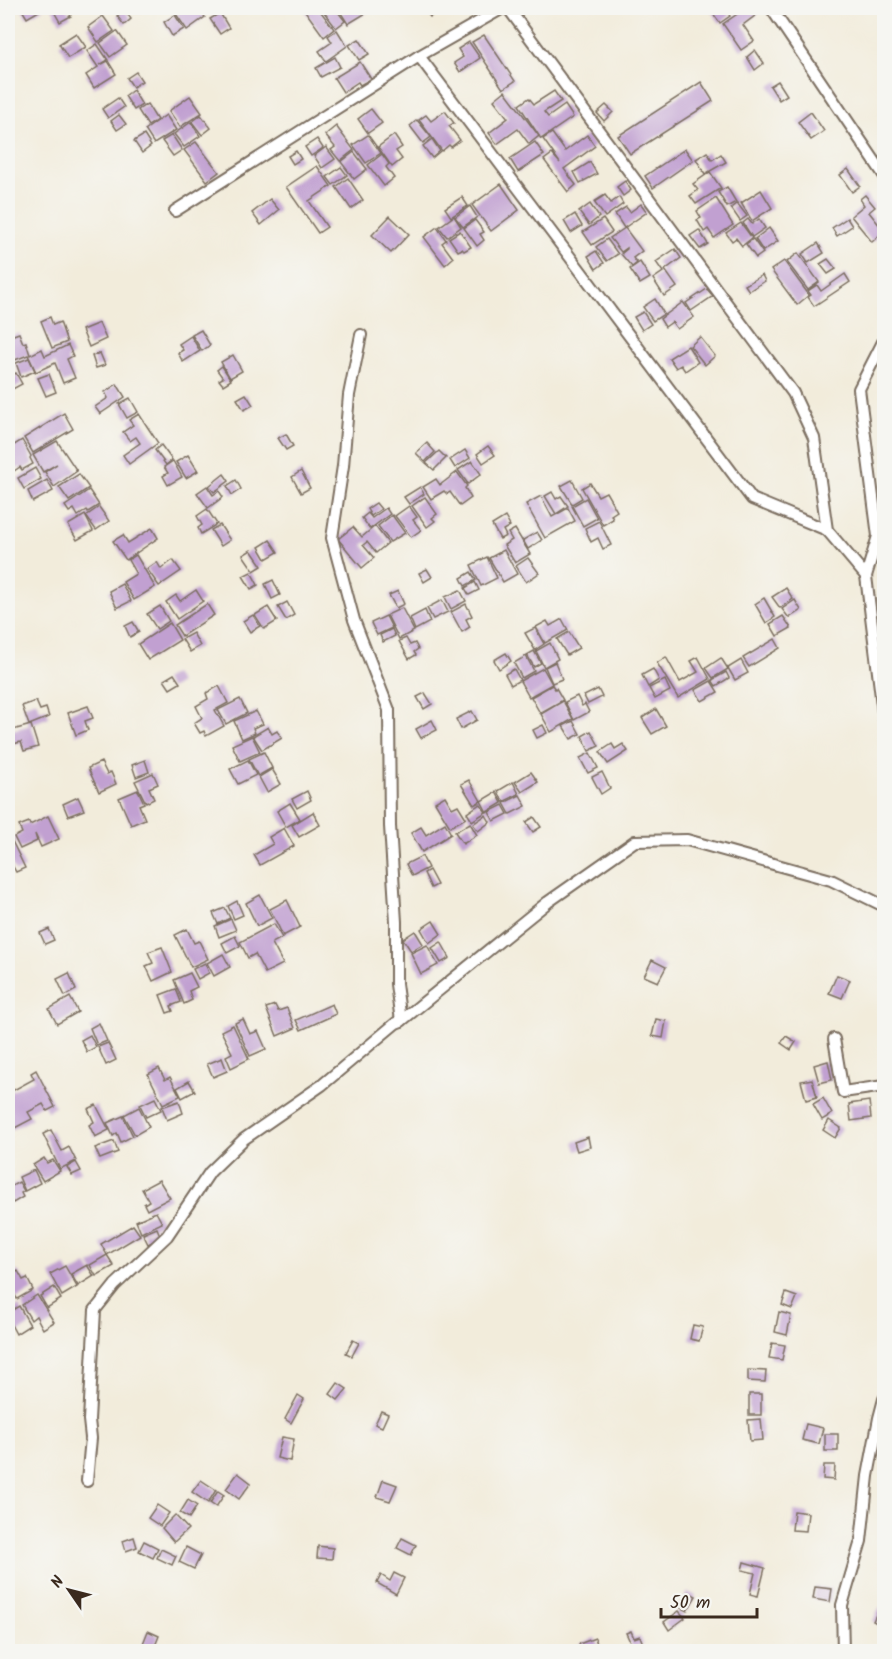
<svg xmlns="http://www.w3.org/2000/svg" width="892" height="1659" font-family="Kalam,sans-serif">
<rect width="100%" height="100%" fill="#f6f6f2"/>
<filter id="ink" filterUnits="userSpaceOnUse"><feTurbulence type="fractalNoise" baseFrequency=".0167" numOctaves="2"/><feDisplacementMap in="SourceGraphic" scale="12" xChannelSelector="R" yChannelSelector="G"/><feConvolveMatrix kernelMatrix="1 2 1 2 8 2 1 2 1" color-interpolation-filters="sRGB"/></filter>
<filter id="wash" filterUnits="userSpaceOnUse"><feTurbulence type="fractalNoise" baseFrequency=".008" numOctaves="4" result="noise"/><feDisplacementMap in="SourceGraphic" scale="24" xChannelSelector="R" yChannelSelector="G"/><feGaussianBlur stdDeviation="1.35" result="paint"/><feColorMatrix in="noise" values="0 0 0 0 0 0 0 0 0 0 0 0 0 0 0 0 0 1.4 0 .05"/><feComposite in="paint" operator="in"/></filter>
<g filter="url(#wash)">
<rect width="100%" height="100%" fill="#f2ecdb"/>
<g id="blocks">
<g fill="#c1a0d1">
<path d="M21 8H44L27 18Z"/>
<path d="M52 8H66L71 16 60 22Z"/>
<path d="M186 8H199L205 17 187 30 176 14Z"/>
<path d="M303 8H318L334 29 324 37Z"/>
<path d="M321 8H335L345 21 336 28Z"/>
<path d="M349 8H369L371 10 348 24 341 13Z"/>
<path d="M423 8H439L441 10 430 17Z"/>
<path d="M709 8H725L730 16 720 23Z"/>
<path d="M746 8H757L760 12 743 25 754 41 741 50 723 24Z"/>
<path d="M125 10 131 19 124 25 117 16Z"/>
<path d="M220 13 229 28 220 34 210 19Z"/>
<path d="M175 15 184 29 172 36 164 22Z"/>
<path d="M103 16 114 31 98 42 88 27Z"/>
<path d="M337 30 347 46 326 61 319 51 332 42 328 36Z"/>
<path d="M117 31 127 45 110 57 100 43Z"/>
<path d="M76 33 86 47 68 58 59 44Z"/>
<path d="M484 35 515 81 503 89 472 42Z"/>
<path d="M359 39 369 54 359 60 349 45Z"/>
<path d="M469 42 480 58 460 72 454 63 463 57 458 49Z"/>
<path d="M97 44 108 60 100 65 108 61 116 74 94 88 86 75 98 67 87 51Z"/>
<path d="M755 50 764 63 755 70 747 57Z"/>
<path d="M335 57 340 67 321 77 316 68Z"/>
<path d="M360 62 371 79 360 85 358 82 343 92 334 78Z"/>
<path d="M136 72 142 81 133 87 127 78Z"/>
<path d="M778 81 787 95 779 100 770 86Z"/>
<path d="M701 82 713 101 630 154 618 136Z"/>
<path d="M133 90 142 105 134 110 125 96Z"/>
<path d="M505 91 539 136 529 144 518 129 497 144 489 133 508 118 494 100Z"/>
<path d="M554 91 561 101 544 112 548 117 565 105 573 117 541 139 519 105 529 98 534 104Z"/>
<path d="M190 96 202 113 180 127 169 111Z"/>
<path d="M118 98 124 107 108 118 102 109Z"/>
<path d="M147 104 157 120 148 126 138 110Z"/>
<path d="M606 105 613 112 604 121 597 113Z"/>
<path d="M371 109 382 123 368 133 358 119Z"/>
<path d="M445 111 454 123 449 126 460 140 451 147 449 145 442 151 419 120 426 115 431 121Z"/>
<path d="M811 112 824 131 811 140 798 122Z"/>
<path d="M119 115 126 124 117 130 111 121Z"/>
<path d="M166 115 176 130 154 144 145 130Z"/>
<path d="M201 115 211 128 202 135 192 122Z"/>
<path d="M417 120 431 137 423 143 410 126Z"/>
<path d="M191 122 200 136 184 147 174 134Z"/>
<path d="M336 126 354 150 340 161 331 150 335 147 325 135Z"/>
<path d="M552 133 565 151 587 135 595 146 564 169 576 185 568 192 544 160 552 154 560 163 543 139Z"/>
<path d="M144 135 151 146 142 153 134 141Z"/>
<path d="M172 135 182 150 173 156 162 141Z"/>
<path d="M368 135 381 153 366 163 353 145Z"/>
<path d="M394 135 402 147 396 151 402 159 392 167 378 147Z"/>
<path d="M317 139 323 148 311 156 305 147Z"/>
<path d="M432 139 440 151 432 158 423 146Z"/>
<path d="M196 142 219 172 207 181 184 150Z"/>
<path d="M535 142 544 155 518 172 510 159Z"/>
<path d="M326 147 335 159 322 168 314 156Z"/>
<path d="M685 149 693 160 653 188 645 176Z"/>
<path d="M296 151 301 159 293 164 288 156Z"/>
<path d="M354 152 367 169 354 179 341 162Z"/>
<path d="M707 152 712 160 721 154 726 162 705 174 696 159Z"/>
<path d="M382 154 389 164 386 167 394 178 384 186 368 165Z"/>
<path d="M590 162 597 174 580 183 574 172Z"/>
<path d="M317 166 331 186 309 201 327 227 318 233 286 187Z"/>
<path d="M341 167 347 175 333 185 327 177Z"/>
<path d="M848 169 860 186 852 192 840 175Z"/>
<path d="M710 172 721 188 696 204 690 196 698 190 693 184Z"/>
<path d="M348 178 363 200 351 209 336 187Z"/>
<path d="M625 181 631 190 623 196 617 187Z"/>
<path d="M501 184 519 210 491 231 472 205Z"/>
<path d="M727 187 736 202 727 207 718 192Z"/>
<path d="M761 190 772 208 752 221 741 203Z"/>
<path d="M605 195 611 203 619 197 623 204 605 217 594 202Z"/>
<path d="M865 195 875 207 869 212 884 231 872 242 851 216 864 205 860 199Z"/>
<path d="M462 197 468 206 451 217 445 208Z"/>
<path d="M716 198 733 225 714 238 708 229 704 232 697 220 701 218 697 211Z"/>
<path d="M270 199 279 210 261 225 252 213Z"/>
<path d="M737 203 747 216 740 221 731 208Z"/>
<path d="M590 204 599 217 589 225 579 212Z"/>
<path d="M641 204 647 212 624 228 615 214 626 207 630 212Z"/>
<path d="M470 206 477 217 463 227 455 217Z"/>
<path d="M575 214 582 226 571 233 564 221Z"/>
<path d="M390 216 409 234 391 253 372 235Z"/>
<path d="M454 216 461 227 447 237 439 227Z"/>
<path d="M847 218 852 226 837 236 832 228Z"/>
<path d="M603 219 612 232 592 245 583 232Z"/>
<path d="M748 219 752 224 759 219 765 228 752 237 743 223Z"/>
<path d="M475 220 484 232 480 234 484 240 477 246 464 228Z"/>
<path d="M741 223 752 238 742 246 736 238 732 241 726 233Z"/>
<path d="M437 227 446 240 442 243 453 258 445 265 424 237Z"/>
<path d="M625 228 642 251 633 258 637 263 632 267 621 254 627 249V248L621 252 610 238Z"/>
<path d="M769 228 778 241 763 251 755 239Z"/>
<path d="M699 230 708 244 700 249 690 236Z"/>
<path d="M460 231 471 247 464 251 462 249 458 251 449 238Z"/>
<path d="M607 239 618 254 607 261 596 247Z"/>
<path d="M753 239 763 253 756 258 746 244Z"/>
<path d="M818 243 824 253 808 263 802 254Z"/>
<path d="M675 249 681 258 665 270 677 287 664 296 653 279 663 272 656 262Z"/>
<path d="M596 251 604 263 596 269 588 256Z"/>
<path d="M798 253 819 282 808 290 787 262Z"/>
<path d="M828 259 836 269 828 274 820 264Z"/>
<path d="M784 261 809 295 797 305 771 270Z"/>
<path d="M640 262 650 278 640 284 630 269Z"/>
<path d="M845 274 850 282 814 306 808 297 811 295 808 291 817 285 821 291Z"/>
<path d="M762 275 765 281 749 291 745 285Z"/>
<path d="M707 289 713 296 691 311 686 303Z"/>
<path d="M655 299 664 314 653 321 643 307Z"/>
<path d="M683 302 694 317 677 329 672 322 665 327 660 319Z"/>
<path d="M643 312 651 324 642 330 634 317Z"/>
<path d="M50 317 53 325 60 322 67 342 52 348 41 321Z"/>
<path d="M99 323 106 339 89 347 82 330Z"/>
<path d="M201 330 210 345 202 351 192 335Z"/>
<path d="M19 333 23 343 26 342 30 355 42 349 45 356 68 345 73 356 67 359 75 378 63 383 55 363 36 372 28 355 15 360 8 337Z"/>
<path d="M191 336 200 351 183 362 178 353 183 350 179 344Z"/>
<path d="M700 337 715 356 705 365 690 346Z"/>
<path d="M688 346 698 362 685 371 681 365 676 368 669 358Z"/>
<path d="M100 353 105 365 96 368 92 356Z"/>
<path d="M233 355 242 371 230 378 221 362Z"/>
<path d="M29 358 35 371 21 377 16 363Z"/>
<path d="M222 366 231 380 223 385 219 380 223 378 217 370Z"/>
<path d="M16 373 22 384 9 391 8 387V377Z"/>
<path d="M49 374 56 392 46 396 38 378Z"/>
<path d="M117 384 125 397 100 414 95 407 108 398 105 392Z"/>
<path d="M246 394 253 405 244 410 237 399Z"/>
<path d="M130 398 138 412 127 418 119 404Z"/>
<path d="M64 413 73 429 33 453 24 438Z"/>
<path d="M139 414 158 443 129 464 123 455 140 443 136 437 130 441 123 432 133 425 129 420Z"/>
<path d="M286 434 293 446 286 450 278 438Z"/>
<path d="M22 440 31 456 30 458 33 464 22 470 20 467 14 471 8 460V455L13 452 11 447Z"/>
<path d="M57 441 77 471 54 487 45 472 57 464 43 472 33 455Z"/>
<path d="M427 443 435 452 425 462 416 453Z"/>
<path d="M161 445 172 460 166 465 155 450Z"/>
<path d="M488 446 495 455 483 463 477 454Z"/>
<path d="M465 450 470 458 455 468 450 460Z"/>
<path d="M439 451 446 458 434 470 426 463Z"/>
<path d="M188 455 198 471 186 478 176 462Z"/>
<path d="M173 461 182 477 168 485 163 476 168 473 164 467Z"/>
<path d="M472 461 481 474 468 484 458 470Z"/>
<path d="M35 468 41 479 24 489 18 478Z"/>
<path d="M301 471 310 488 301 493 292 477Z"/>
<path d="M457 472 467 486 465 488 471 498 460 506 450 492 447 494 444 491 431 499 423 487 436 479 440 485Z"/>
<path d="M79 474 89 488 69 501 59 487Z"/>
<path d="M224 474 229 481 214 492 209 486Z"/>
<path d="M47 480 53 491 33 502 28 491Z"/>
<path d="M236 480 241 489 232 495 227 486Z"/>
<path d="M572 480 582 498 572 504 561 486Z"/>
<path d="M590 483 598 496 606 492 617 511 611 515 613 519 603 525 582 488Z"/>
<path d="M207 486 213 495 219 491 223 497 208 508 197 493Z"/>
<path d="M420 487 424 494 409 504 404 497Z"/>
<path d="M89 490 99 505 88 512 87 510 78 516 74 509 69 512 65 506Z"/>
<path d="M552 492 556 499 561 496 568 506 556 514 545 496Z"/>
<path d="M541 496 552 517 568 508 575 521 545 538 526 504Z"/>
<path d="M425 497 437 514 432 518 435 521 427 527 412 506Z"/>
<path d="M586 498 597 518 583 526 572 506Z"/>
<path d="M376 503 381 509 371 516 367 509Z"/>
<path d="M409 506 417 517 413 520 421 530 411 537 395 516Z"/>
<path d="M99 507 109 521 96 530 86 516Z"/>
<path d="M386 508 390 514 370 529 362 518 368 513 372 518Z"/>
<path d="M207 509 217 524 201 534 198 528 202 525 197 516Z"/>
<path d="M85 515 93 531 77 540 68 525Z"/>
<path d="M392 515 405 533 390 542 378 526Z"/>
<path d="M505 517 510 526 503 530 506 536 500 539 492 525Z"/>
<path d="M599 521 611 545 603 549 598 538 591 542 585 528Z"/>
<path d="M220 525 230 540 221 546 211 530Z"/>
<path d="M375 526 388 543 376 553 367 542 363 545 374 558 362 568 338 539 353 527 362 537Z"/>
<path d="M152 528 158 538 126 560 113 541 123 535 128 543Z"/>
<path d="M515 529 530 554 515 563 504 545 512 540 508 533Z"/>
<path d="M537 532 542 540 528 549 523 540Z"/>
<path d="M270 540 278 552 266 559 259 547Z"/>
<path d="M251 550 262 566 254 571 243 555Z"/>
<path d="M504 550 517 574 503 582 489 558Z"/>
<path d="M136 555 155 587 134 600 123 582 136 574 128 560Z"/>
<path d="M487 557 497 578 481 586 471 565Z"/>
<path d="M528 558 539 573 526 582 516 566Z"/>
<path d="M173 560 181 571 159 586 147 569 157 562 161 569Z"/>
<path d="M427 569 432 577 424 582 419 573Z"/>
<path d="M251 572 258 585 251 589 243 576Z"/>
<path d="M471 572 476 580 465 586 461 578Z"/>
<path d="M273 580 280 595 272 599 265 584Z"/>
<path d="M475 582 479 590 469 595 465 588Z"/>
<path d="M122 584 131 601 117 608 109 591Z"/>
<path d="M786 588 793 599 780 608 772 597Z"/>
<path d="M196 590 203 601 177 619 166 602 176 595 180 601Z"/>
<path d="M460 590 466 601 451 609 445 597Z"/>
<path d="M398 591 404 604 396 608 389 595Z"/>
<path d="M764 598 775 617 766 623 755 604Z"/>
<path d="M442 600 448 612 433 619 427 608Z"/>
<path d="M795 600 801 610 789 618 782 609Z"/>
<path d="M287 602 294 615 286 620 278 607Z"/>
<path d="M207 604 214 615 182 636 175 625Z"/>
<path d="M466 604 472 616 466 619 470 627 462 632 451 612Z"/>
<path d="M160 606 169 621 157 629 147 614Z"/>
<path d="M268 607 277 621 264 629 255 615Z"/>
<path d="M402 608 414 631 399 639 387 615Z"/>
<path d="M425 610 430 622 415 630 410 618Z"/>
<path d="M253 615 260 626 250 632 243 621Z"/>
<path d="M386 616 392 628 377 635 371 623Z"/>
<path d="M783 616 791 628 777 636 770 624Z"/>
<path d="M562 619 568 630 545 643 536 627 547 621 550 626Z"/>
<path d="M133 622 139 632 130 637 125 626Z"/>
<path d="M170 623 180 640 148 660 138 644Z"/>
<path d="M535 628 544 644 535 650 525 633Z"/>
<path d="M392 629 395 636 383 642 380 635Z"/>
<path d="M569 632 579 648 567 655 557 639Z"/>
<path d="M193 633 200 646 190 652 182 639Z"/>
<path d="M406 638 410 645 415 643 418 649 414 652 416 655 409 659 399 641Z"/>
<path d="M775 639 780 648 749 667 743 658Z"/>
<path d="M550 643 558 659 544 667 536 651Z"/>
<path d="M534 651 541 663 534 667 527 655Z"/>
<path d="M506 653 511 661 499 669 494 660Z"/>
<path d="M526 656 534 671 522 678 514 663Z"/>
<path d="M666 657 680 682 698 672 691 661 698 657 710 679 678 698 657 663Z"/>
<path d="M721 658 728 669 713 678 706 668Z"/>
<path d="M741 660 748 673 735 680 728 668Z"/>
<path d="M555 662 562 679 552 683 545 667Z"/>
<path d="M543 668 552 684 529 697 520 681Z"/>
<path d="M514 669 520 680 511 685 505 674Z"/>
<path d="M653 669 659 680 648 687 642 675Z"/>
<path d="M726 672 729 678 716 686 712 680Z"/>
<path d="M174 674 180 683 170 689 164 680Z"/>
<path d="M665 680 670 691 655 699 649 688Z"/>
<path d="M711 681 718 692 702 701 695 690Z"/>
<path d="M552 685 555 689 556 688 563 700 540 713 531 697Z"/>
<path d="M219 686 228 703 215 710 224 726 206 736 204 731 200 733 194 723 202 718 196 706 208 699 206 693Z"/>
<path d="M598 689 602 697 588 704 584 696Z"/>
<path d="M425 693 432 704 424 709 417 697Z"/>
<path d="M577 696 582 706 585 704 589 712 574 720 565 702Z"/>
<path d="M240 699 247 713 226 724 218 710Z"/>
<path d="M36 701 40 710 46 708 49 717 29 725 22 706Z"/>
<path d="M563 701 573 719 551 732 541 714Z"/>
<path d="M88 706 93 718 85 721 88 730 76 735 68 713Z"/>
<path d="M656 709 666 726 652 734 642 718Z"/>
<path d="M256 711 263 724 253 728 255 733 242 739 234 721Z"/>
<path d="M472 711 477 720 461 729 456 719Z"/>
<path d="M432 720 437 730 421 738 416 729Z"/>
<path d="M573 721 580 734 571 739 563 726Z"/>
<path d="M31 725 38 747 24 751 21 742 13 744 9 731Z"/>
<path d="M543 725 547 733 537 738 533 730Z"/>
<path d="M268 727 272 734 277 731 282 738 262 750 253 736Z"/>
<path d="M591 731 599 746 589 751 582 736Z"/>
<path d="M252 736 260 752 240 761 232 745Z"/>
<path d="M612 744 615 749 623 744 628 751 608 764 600 752Z"/>
<path d="M264 752 272 768 258 776 249 759Z"/>
<path d="M590 753 598 768 588 773 580 758Z"/>
<path d="M145 760 149 772 136 777 132 765Z"/>
<path d="M248 760 256 775 238 784 230 769Z"/>
<path d="M101 762 107 774 111 772 116 784 99 792 88 768Z"/>
<path d="M272 769 281 784 267 792 259 777Z"/>
<path d="M531 772 538 782 522 792 515 782Z"/>
<path d="M602 772 610 788 601 794 592 777Z"/>
<path d="M153 773 158 784 149 788 154 799 146 803 135 781Z"/>
<path d="M469 780 481 801 474 805 461 784Z"/>
<path d="M513 782 519 794 503 802 498 791Z"/>
<path d="M138 790 144 803 139 805 145 819 131 825 119 798Z"/>
<path d="M307 791 311 800 297 808 292 799Z"/>
<path d="M496 792 502 803 487 812 481 801Z"/>
<path d="M520 795 526 806 510 814 504 803Z"/>
<path d="M445 796 452 808 458 805 466 818 450 827 435 802Z"/>
<path d="M78 797 84 810 68 816 63 804Z"/>
<path d="M290 803 300 819 286 827 277 811Z"/>
<path d="M480 804 486 812 472 821 467 813Z"/>
<path d="M503 805 508 814 494 821 489 812Z"/>
<path d="M313 812 320 825 299 837 292 825Z"/>
<path d="M486 815 490 822 478 831 473 824Z"/>
<path d="M48 816 59 839 41 847 35 834 37 841 20 849 14 837 22 833 19 826 29 822 30 825Z"/>
<path d="M534 817 541 827 533 832 526 822Z"/>
<path d="M445 823 451 834 422 852 411 833 421 827 426 835Z"/>
<path d="M470 823 477 835 463 844 455 832Z"/>
<path d="M284 828 294 846 260 865 254 855 273 844 269 837Z"/>
<path d="M11 839 25 868 16 872 11 863 8 865V841Z"/>
<path d="M422 856 428 868 412 876 406 864Z"/>
<path d="M429 870 437 885 431 888 424 873Z"/>
<path d="M260 895 272 918 257 926 246 903Z"/>
<path d="M287 900 300 927 283 936 270 909Z"/>
<path d="M237 901 243 915 234 919 228 906Z"/>
<path d="M225 908 230 918 218 924 213 913Z"/>
<path d="M231 919 236 930 219 937 215 926Z"/>
<path d="M433 921 441 934 429 943 421 929Z"/>
<path d="M274 924 282 938 272 943 283 964 265 973 255 954 248 958 240 942Z"/>
<path d="M49 929 54 940 45 944 40 933Z"/>
<path d="M187 929 194 943 199 941 208 959 191 967 175 935Z"/>
<path d="M415 931 423 944 411 951 403 939Z"/>
<path d="M235 936 240 946 227 953 222 943Z"/>
<path d="M441 942 450 958 441 963 432 948Z"/>
<path d="M427 945 438 965 421 974 411 953Z"/>
<path d="M162 947 172 972 153 981 146 966 153 963 148 952Z"/>
<path d="M223 954 230 967 214 976 207 963Z"/>
<path d="M652 960 666 967 658 982 644 976Z"/>
<path d="M205 963 209 973 198 979 193 969Z"/>
<path d="M69 973 76 990 65 996 57 979Z"/>
<path d="M190 973 197 987 189 991 192 1000 184 1004 174 980Z"/>
<path d="M837 975 850 980 842 998 829 993Z"/>
<path d="M176 989 181 1002 171 1006 173 1011 167 1013 160 995Z"/>
<path d="M70 997 78 1012 57 1024 49 1009Z"/>
<path d="M332 1004 336 1014 301 1030 296 1020Z"/>
<path d="M275 1005 278 1011 287 1008 295 1028 277 1036 266 1008Z"/>
<path d="M243 1019 250 1034 258 1031 266 1049 250 1056 235 1023Z"/>
<path d="M656 1019 666 1021 663 1038 652 1036Z"/>
<path d="M99 1023 107 1041 97 1045 90 1028Z"/>
<path d="M233 1025 249 1059 231 1068 226 1056 232 1053 221 1031Z"/>
<path d="M90 1035 96 1047 87 1052 81 1040Z"/>
<path d="M786 1036 796 1042 791 1050 781 1043Z"/>
<path d="M108 1043 116 1060 106 1065 98 1047Z"/>
<path d="M222 1058 227 1071 213 1077 207 1064Z"/>
<path d="M828 1061 832 1080 819 1083 814 1065Z"/>
<path d="M159 1068 165 1080 170 1077 180 1096 163 1104 148 1074Z"/>
<path d="M36 1070 55 1107 47 1111 43 1104 28 1112 32 1119 11 1130 8 1123V1083L12 1091 34 1079 31 1073Z"/>
<path d="M812 1079 817 1097 806 1100 801 1081Z"/>
<path d="M189 1081 195 1091 182 1098 177 1088Z"/>
<path d="M155 1098 161 1110 146 1117 140 1105Z"/>
<path d="M823 1098 832 1114 822 1120 813 1104Z"/>
<path d="M179 1101 183 1113 167 1120 162 1107Z"/>
<path d="M869 1101 871 1118 851 1121 849 1104Z"/>
<path d="M96 1105 109 1130 95 1137 89 1125 94 1122 88 1109Z"/>
<path d="M139 1107 149 1127 135 1135 124 1115Z"/>
<path d="M123 1116 133 1136 121 1142 117 1133 113 1136 107 1123Z"/>
<path d="M829 1120 841 1128 835 1138 823 1130Z"/>
<path d="M51 1130 62 1151 69 1147 76 1161 60 1169 43 1134Z"/>
<path d="M588 1137 590 1147 577 1151 574 1142Z"/>
<path d="M114 1141 118 1152 100 1159 95 1148Z"/>
<path d="M44 1158 47 1163 53 1160 60 1171 43 1181 33 1165Z"/>
<path d="M76 1162 81 1171 72 1175 67 1167Z"/>
<path d="M34 1170 40 1183 25 1191 19 1177Z"/>
<path d="M159 1180 170 1198 147 1210 144 1204 149 1201 142 1189Z"/>
<path d="M19 1182 24 1191 21 1193 23 1197 13 1203 8 1194V1188Z"/>
<path d="M156 1212 162 1223 141 1233 136 1221Z"/>
<path d="M133 1225 140 1235 107 1255 101 1244Z"/>
<path d="M157 1228 161 1238 148 1244 143 1234Z"/>
<path d="M107 1255 114 1266 96 1276 90 1265Z"/>
<path d="M87 1265 94 1276 78 1286 71 1274Z"/>
<path d="M65 1266 77 1287 62 1296 50 1274Z"/>
<path d="M18 1271 23 1280 27 1278 33 1290 17 1299 8 1282V1277Z"/>
<path d="M54 1287 61 1299 47 1308 40 1296Z"/>
<path d="M786 1293 797 1297 792 1309 782 1305Z"/>
<path d="M37 1295 54 1322 43 1329 36 1316 31 1320 22 1305Z"/>
<path d="M19 1306 30 1325 16 1334 8 1319 11 1316 9 1312Z"/>
<path d="M779 1312 791 1315 787 1335 775 1332Z"/>
<path d="M693 1325 703 1327 699 1341 690 1339Z"/>
<path d="M353 1340 359 1343 352 1356 346 1353Z"/>
<path d="M772 1343 785 1345 782 1360 769 1358Z"/>
<path d="M748 1370 766 1371 765 1382 748 1381Z"/>
<path d="M338 1383 347 1389 338 1400 330 1394Z"/>
<rect x="749" y="1394" width="12" height="21"/>
<path d="M298 1395 304 1399 291 1423 285 1419Z"/>
<path d="M381 1411 388 1414 382 1427 375 1424Z"/>
<path d="M761 1419 763 1440 750 1441 748 1420Z"/>
<path d="M806 1424 823 1428 819 1444 802 1440Z"/>
<rect x="825" y="1434" width="13" height="17"/>
<path d="M282 1437 294 1439 290 1461 277 1458Z"/>
<path d="M824 1465H835L834 1480 823 1479Z"/>
<path d="M238 1473 251 1483 239 1499 226 1489Z"/>
<path d="M201 1480 216 1490 208 1503 192 1492Z"/>
<path d="M383 1480 397 1485 390 1501 377 1497Z"/>
<path d="M218 1491 224 1495 216 1507 210 1503Z"/>
<path d="M188 1500 197 1506 189 1518 180 1513Z"/>
<path d="M157 1505 169 1513 160 1526 148 1518Z"/>
<path d="M794 1511 808 1513 806 1531 792 1530Z"/>
<path d="M175 1515 188 1529 174 1542 162 1528Z"/>
<path d="M134 1537 137 1547 126 1551 123 1541Z"/>
<path d="M402 1538 416 1545 411 1555 397 1548Z"/>
<path d="M144 1541 158 1548 153 1558 139 1551Z"/>
<path d="M318 1546 333 1548 332 1559 317 1558Z"/>
<path d="M186 1547 201 1555 194 1569 179 1562Z"/>
<path d="M161 1549 176 1556 172 1565 157 1558Z"/>
<path d="M744 1562 765 1568 758 1596 750 1594 755 1573 742 1570Z"/>
<path d="M394 1573 404 1578 396 1594 377 1583 381 1575 390 1581Z"/>
<path d="M815 1587 832 1589 830 1602 813 1599Z"/>
<path d="M688 1592 696 1596 687 1611 679 1607Z"/>
<path d="M880 1607 884 1610V1621L882 1626 873 1621Z"/>
<path d="M679 1611 685 1618 669 1630 664 1622Z"/>
<path d="M148 1631 159 1636 153 1651 142 1646Z"/>
<path d="M631 1631 634 1638 640 1636 643 1644 633 1648 626 1633Z"/>
<path d="M595 1638 600 1652H582L579 1644Z"/>
</g>
</g>
</g>
<g filter="url(#ink)">
<use href="#blocks" fill-opacity="0" stroke="#7b6e60" stroke-width="1.5"/>
<g fill="none" stroke-linecap="round" stroke-linejoin="round">
<g stroke="#7b6e60" stroke-width="14">
<g id="minor">
<path d="M508 8 793 393 814 438 827 530 866 576 884 721"/>
<path d="M771 8 884 175"/>
<path d="M419 56 752 499 827 530"/>
<path d="M175 211 419 56 503 8"/>
<path d="M361 335 349 395 343 466 332 538 354 620 389 710 390 826 396 922V984L401 1021"/>
<path d="M866 576 878 536 859 389 884 340"/>
<path d="M834 1039 843 1092 884 1086"/>
<path d="M87 1481 91 1438 89 1420 95 1310 115 1285 167 1236 210 1172 244 1139 322 1085 396 1023 401 1021 548 902 635 841 687 840 831 880 884 906"/>
<path d="M843 1652 842 1605 861 1541 868 1476 879 1418 884 1399"/>
</g>
</g>
<use href="#minor" stroke="#fff" stroke-width="10"/>
</g>
</g>
<rect width="892" height="1659" fill="none" stroke="#f6f6f2" stroke-width="30"/>
<g transform="translate(69 1590) rotate(305)" stroke="#f6f6f2" stroke-width="4.5" paint-order="stroke">
<path d="M0-4.5L10 22L0 15L-10 22Z" fill="#3b2a1e"/>
<text y="-9" font-size="16" font-weight="bold" text-anchor="middle" fill="#3b2a1e">N</text>
</g>
<path d="M661 1608v9h96v-9" fill="none" stroke="#3b2a1e" stroke-width="3"/>
<text x="670" y="1608" font-size="18" fill="#3b2a1e" stroke="#f6f6f2" stroke-width="4.5" paint-order="stroke">50 m</text>
</svg>
